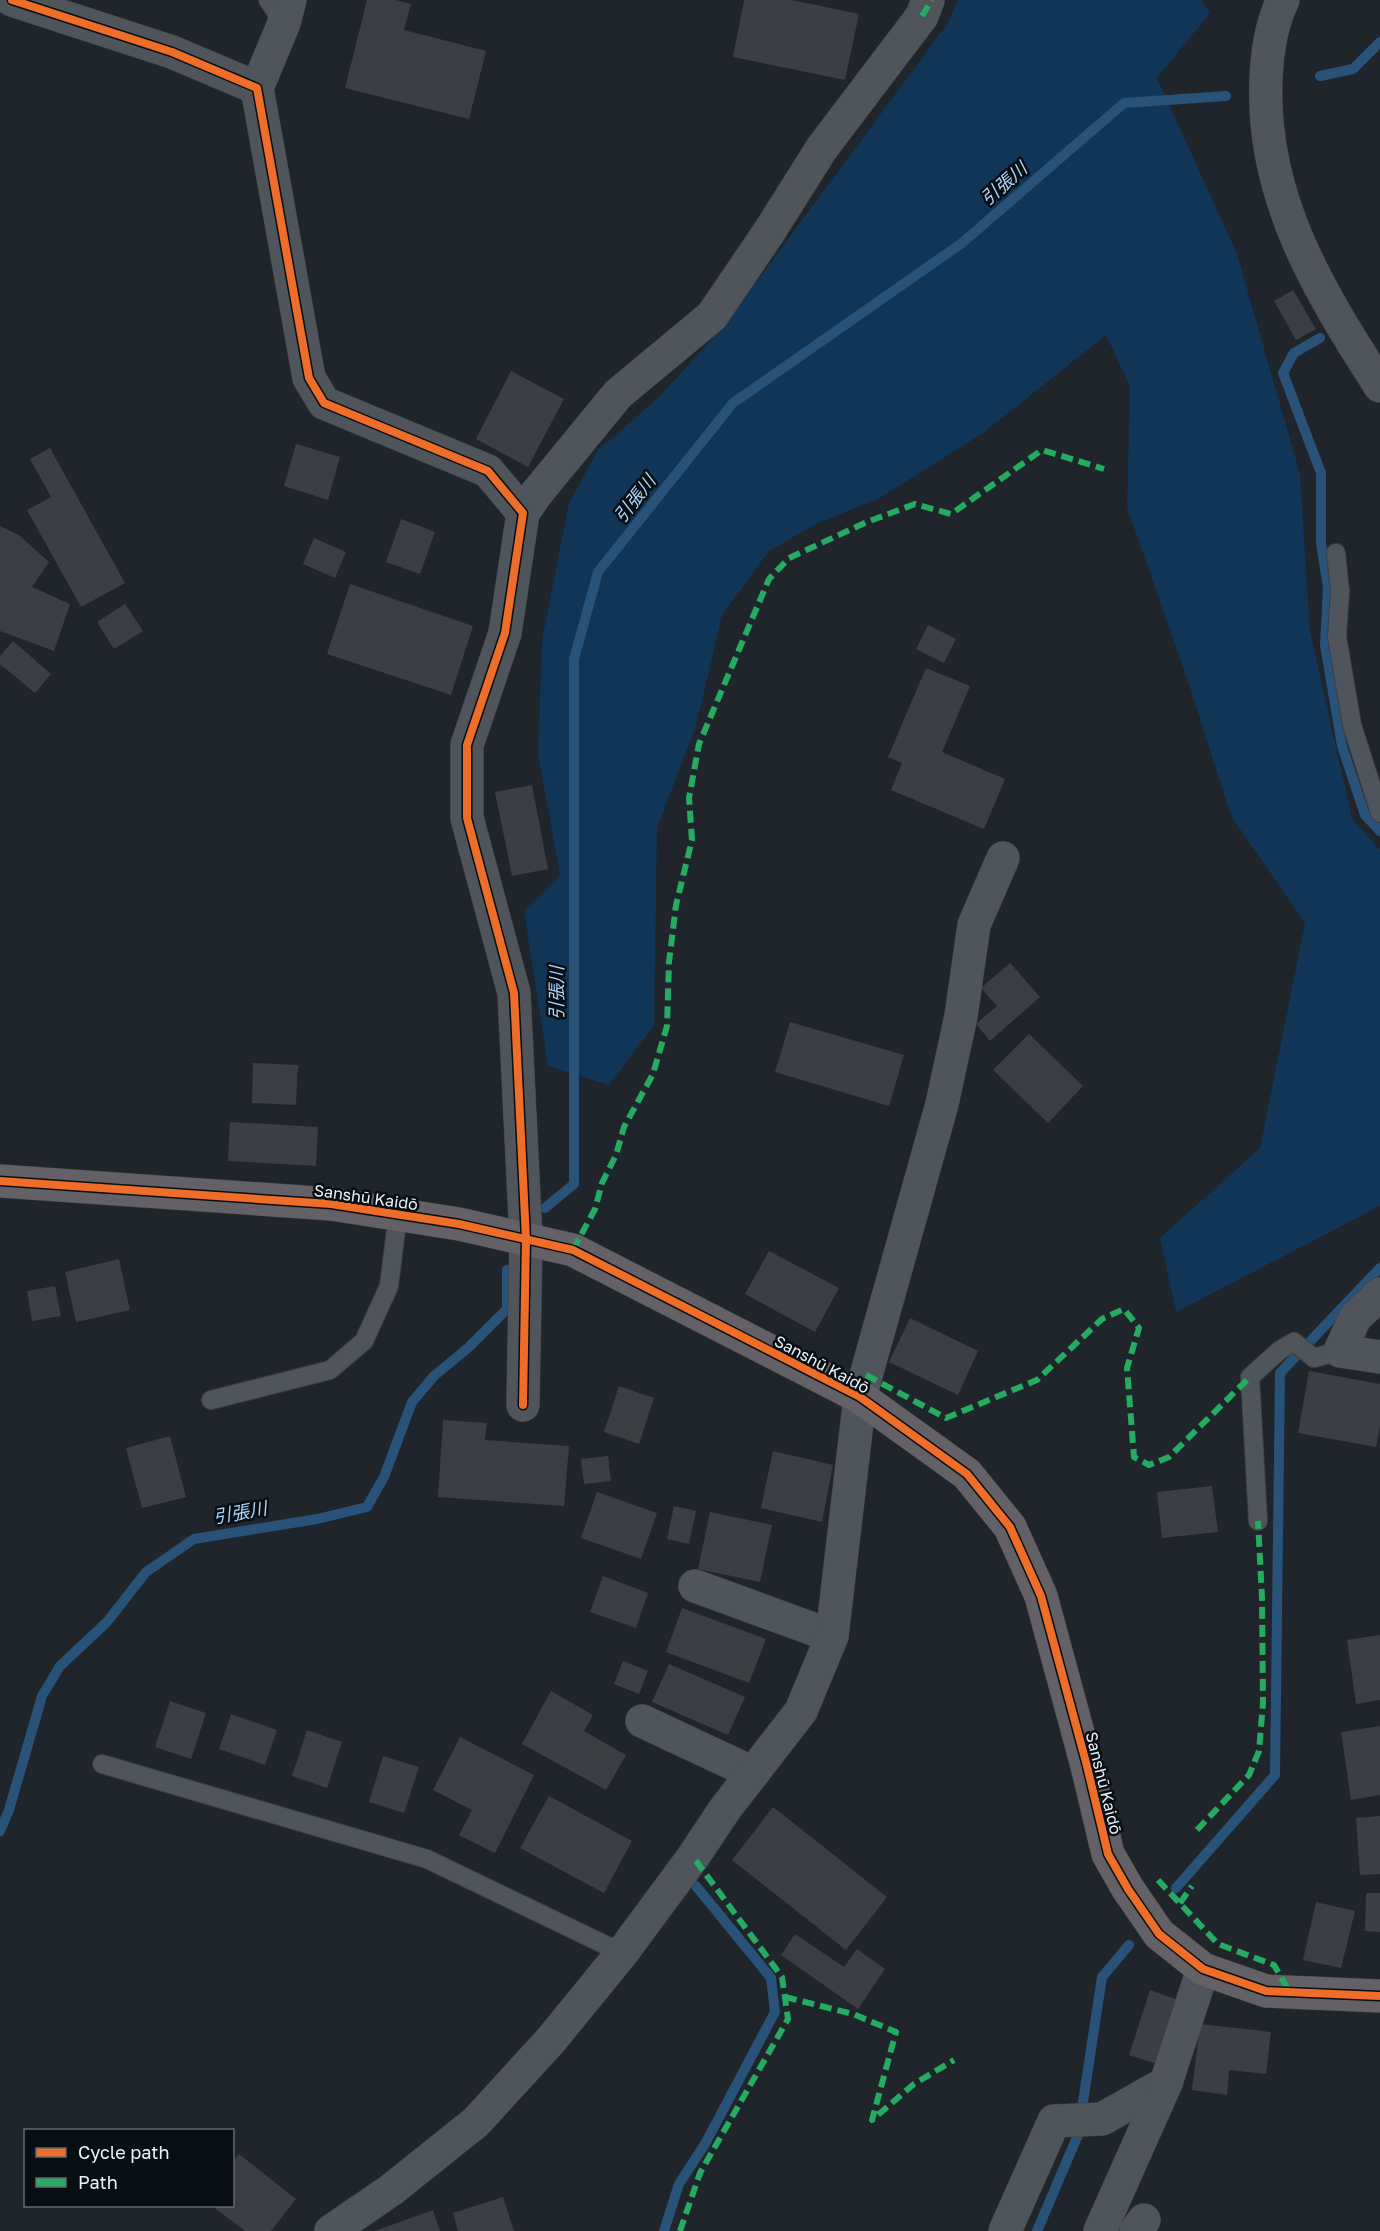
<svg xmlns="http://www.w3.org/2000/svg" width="1380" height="2231" font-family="'Golos Text','Noto Sans JP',sans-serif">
<rect width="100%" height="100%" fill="#1f252b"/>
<path fill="#103557" d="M958 0H1201L1210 13 1157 78 1237 254 1300 474 1310 631 1352 818 1380 850V1206L1176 1312 1160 1238 1260 1148 1305 923 1231 816 1190 687 1127 507 1130 386 1106 335 983 433 880 498 818 523 769 551 722 615 696 726 657 828 654 1025 609 1085 548 1066 524 911 560 875 538 754 542 641 569 503 598 450 658 398 723 327 948 23Z"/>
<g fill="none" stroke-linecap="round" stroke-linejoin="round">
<g stroke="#285277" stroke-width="10">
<path d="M1320 76 1353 69 1380 42"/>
<path d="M1320 338 1294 353 1283 373 1321 473V543L1328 588 1325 645 1342 746 1365 815 1380 831"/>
<path d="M545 1208 574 1184V659L598 572 733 403 962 243 1124 103 1226 96"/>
<path d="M0 1831 9 1810 42 1696 60 1666 107 1622 146 1572 194 1539 317 1519 367 1507 384 1477 412 1402 434 1376 469 1347 507 1309V1270"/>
<path d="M1176 1888 1275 1775 1280 1373 1380 1268"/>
<path d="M664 2231 679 2184 705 2144 775 2012 771 1978 696 1886"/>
<path d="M1037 2231 1078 2135 1102 1977 1129 1945"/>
</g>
</g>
<g fill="#3d3e43">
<path d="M367 0H396L411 4 404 30 486 51 469 119 345 88Z"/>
<path d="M744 0H792L859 14 845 80 733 57Z"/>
<path d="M1293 290 1316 329 1296 340 1274 301Z"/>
<path d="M511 371 564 399 528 467 476 439Z"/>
<path d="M296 444 340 457 328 500 284 486Z"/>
<path d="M50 448 125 583 81 607 27 510 51 497 30 459Z"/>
<path d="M401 519 435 532 420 574 386 562Z"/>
<path d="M0 526 19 535 49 562 32 587 70 604 54 651 0 631Z"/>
<path d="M314 538 346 552 335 578 303 564Z"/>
<path d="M350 584 473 626 451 695 327 654Z"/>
<path d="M125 604 143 631 114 649 97 622Z"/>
<path d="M928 625 956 639 944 663 916 649Z"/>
<path d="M13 641 51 674 35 693 0 664V656Z"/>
<path d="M926 668 970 686 942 752 1005 779 984 829 891 790 902 763 888 757Z"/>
<path d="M532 785 548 869 512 876 495 792Z"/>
<path d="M1010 963 1040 997 990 1041 976 1024 997 1006 981 988Z"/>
<path d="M790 1022 904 1055 889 1106 775 1072Z"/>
<path d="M1029 1034 1083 1086 1048 1123 993 1070Z"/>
<path d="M253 1063 298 1065 296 1105 252 1103Z"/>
<path d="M230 1122 318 1127 316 1166 228 1161Z"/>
<path d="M769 1251 839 1288 815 1332 745 1294Z"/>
<path d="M119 1259 130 1310 76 1322 65 1272Z"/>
<path d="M55 1286 61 1316 32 1321 27 1291Z"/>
<path d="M910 1318 978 1351 958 1395 889 1362Z"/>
<path d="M1309 1371 1380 1384V1426L1376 1447 1298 1433Z"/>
<path d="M619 1386 654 1398 639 1444 604 1432Z"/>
<path d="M443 1420 487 1423 485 1440 569 1446 564 1506 438 1497Z"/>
<path d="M170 1436 186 1497 142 1508 126 1448Z"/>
<path d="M773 1451 833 1465 822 1522 761 1508Z"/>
<path d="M608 1456 611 1481 584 1484 581 1459Z"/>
<path d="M1212 1486 1218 1532 1162 1538 1157 1492Z"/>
<path d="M597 1492 657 1513 641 1559 581 1538Z"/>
<path d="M674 1506 696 1511 689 1544 667 1539Z"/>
<path d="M710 1512 772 1525 760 1582 698 1569Z"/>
<path d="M603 1576 648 1593 636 1628 590 1612Z"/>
<path d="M682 1608 766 1639 749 1683 666 1652Z"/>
<path d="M1380 1635V1700L1356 1704 1347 1640Z"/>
<path d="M623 1661 648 1671 639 1694 614 1684Z"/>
<path d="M669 1664 745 1697 728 1735 652 1702Z"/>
<path d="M551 1691 593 1715 584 1731 626 1755 606 1790 522 1744Z"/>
<path d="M170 1701 206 1713 191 1759 155 1747Z"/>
<path d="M231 1714 277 1730 265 1765 219 1749Z"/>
<path d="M1380 1726V1795L1351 1800 1341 1732Z"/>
<path d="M307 1730 342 1742 327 1788 292 1776Z"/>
<path d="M460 1737 534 1775 495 1853 459 1835 472 1810 433 1790Z"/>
<path d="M383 1756 419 1767 404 1813 369 1802Z"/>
<path d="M549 1796 632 1841 604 1893 520 1848Z"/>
<path d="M773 1807 887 1897 846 1950 732 1860Z"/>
<path d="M1380 1816V1874L1360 1875 1356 1818Z"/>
<path d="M1366 1893H1380V1932L1365 1931Z"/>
<path d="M1316 1902 1355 1911 1341 1968 1303 1960Z"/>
<path d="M795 1934 844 1967 857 1949 885 1969 858 2009 781 1955Z"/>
<path d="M1150 1990 1181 2001 1160 2065 1129 2055Z"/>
<path d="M1200 2024 1271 2032 1266 2074 1229 2070 1227 2095 1192 2090Z"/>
<path d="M239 2154 296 2199 271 2231H245L212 2206H232V2162Z"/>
<path d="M503 2197 514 2231H458L453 2213Z"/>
<path d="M433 2210 440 2231H375Z"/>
</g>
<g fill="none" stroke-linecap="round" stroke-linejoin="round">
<g stroke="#3b3f45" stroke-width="20">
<g id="lane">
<path d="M268 0 284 23"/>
<path d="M1336 553 1340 591 1337 637 1352 725 1380 813"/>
<path d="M211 1400 330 1370 364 1341 389 1286 398 1214"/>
<path d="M1258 1521 1250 1377 1280 1350 1294 1342 1314 1358 1340 1351"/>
<path d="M102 1764 427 1859 622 1953"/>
</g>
</g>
<g stroke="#3b3f45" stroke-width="34">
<g id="street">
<path d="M12 0 172 52 257 88 309 378 324 403 488 471 523 513 505 633 467 745V818L514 993 526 1239 523 1405"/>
<path d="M257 88 284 23 290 0"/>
<path d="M523 513 536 494 618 394 712 316 769 232 822 148 922 16 928 0"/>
<path d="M1380 1294 1355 1318 1340 1351 1380 1357"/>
<path d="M695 1586 832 1636"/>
<path d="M642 1721 753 1773"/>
<path d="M331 2231 391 2190 476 2122 551 2040 622 1953 693 1857 725 1809 801 1711 832 1636 860 1397 942 1104 961 1016 974 925 1003 858"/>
<path d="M1005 2231 1054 2121 1102 2119 1166 2083"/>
<path d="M1100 2231 1166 2083 1203 1969"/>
<path d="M1136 2231 1144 2220"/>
</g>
</g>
<g stroke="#3b3f45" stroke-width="34">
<path id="secondary" d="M1283 0C1271 24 1267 53 1266 80 1261 197 1319 291 1380 386"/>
</g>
<g stroke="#3b3f45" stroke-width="34">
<path id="primary" d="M0 1181 331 1204 459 1224 573 1250 860 1397 967 1474 1010 1527 1041 1596 1087 1766 1108 1854 1128 1889 1159 1934 1203 1969 1266 1991 1380 1996"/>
</g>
<use href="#lane" stroke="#4f555a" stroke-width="18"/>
<use href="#street" stroke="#4f555a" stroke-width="33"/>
<use href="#secondary" stroke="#4f555a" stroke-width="33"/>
<use href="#primary" stroke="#636066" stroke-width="33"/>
<g stroke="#26ab63" stroke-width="6" stroke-dasharray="12 6" stroke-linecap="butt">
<path d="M922 16 932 0"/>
<path d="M573 1250 595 1209 602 1183 616 1155 624 1127 653 1074 667 1026 669 962 676 905 692 840 689 798 699 744 769 579 789 558 867 522 915 504 951 514 1042 450 1104 469"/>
<path d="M866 1375 946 1418 1037 1380 1102 1319 1124 1309 1139 1328 1127 1368 1134 1457 1149 1465 1169 1457 1250 1377"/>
<path d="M1197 1830 1249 1775 1259 1751 1263 1703 1262 1597 1258 1521"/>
<path d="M1158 1880 1218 1944 1274 1965 1289 1991"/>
<path d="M1180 1903 1192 1886"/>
<path d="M785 1997 853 2014 896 2032 872 2120 914 2084 954 2060"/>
<path d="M680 2231 700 2173 788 2019 782 1977 693 1857"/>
</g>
<g stroke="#090e13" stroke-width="11">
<g id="cycleway">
<path d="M12 0 172 52 257 88 309 378 324 403 488 471 523 513 505 633 467 745V818L514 993 526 1239 523 1405"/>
<path d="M0 1181 331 1204 459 1224 573 1250 860 1397 967 1474 1010 1527 1041 1596 1087 1766 1108 1854 1128 1889 1159 1934 1203 1969 1266 1991 1380 1996"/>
</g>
</g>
<use href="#cycleway" stroke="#ee6e29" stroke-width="8"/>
</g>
<g text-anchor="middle" stroke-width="5" stroke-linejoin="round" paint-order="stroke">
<g font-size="16" fill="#ebf3fb" stroke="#090e13">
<text transform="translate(366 1197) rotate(8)" y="6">Sanshū Kaidō</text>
<text transform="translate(822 1364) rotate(28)" y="6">Sanshū Kaidō</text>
<text transform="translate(1104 1783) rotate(76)" y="6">Sanshū Kaidō</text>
</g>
<g font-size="18" font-style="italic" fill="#b0d8fe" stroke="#090e13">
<text transform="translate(1004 184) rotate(-41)" y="6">引張川</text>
<text transform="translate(635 499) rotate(-52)" y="6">引張川</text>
<text transform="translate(557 993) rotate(-90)" y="6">引張川</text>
<text transform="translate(240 1513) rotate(-10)" y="6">引張川</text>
</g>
</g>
<rect x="24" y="2129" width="210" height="78" fill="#090e13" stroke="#636a70" stroke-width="1.5"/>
<rect x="36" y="2148" width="30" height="9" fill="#ee6e29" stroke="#636a70" stroke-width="1.5"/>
<text x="78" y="2159" font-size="18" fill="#ebf3fb">Cycle path</text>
<rect x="36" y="2178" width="30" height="9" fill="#26ab63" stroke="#636a70" stroke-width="1.5"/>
<text x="78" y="2189" font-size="18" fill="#ebf3fb">Path</text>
</svg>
